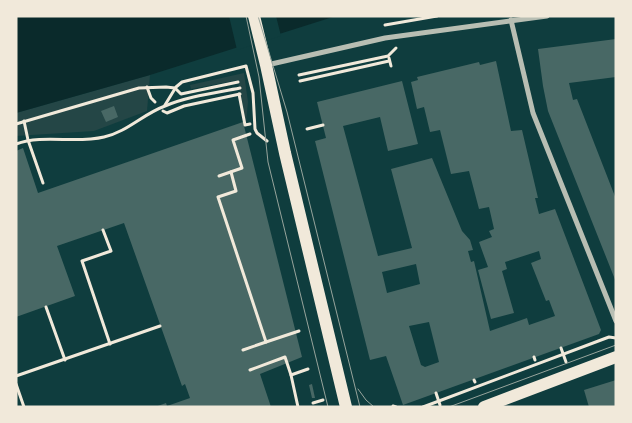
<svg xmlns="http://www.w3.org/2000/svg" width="632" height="423" font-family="Merriweather,serif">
<rect width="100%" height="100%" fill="#0f3d3e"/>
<g fill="#244646">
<path d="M244 73 248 102 246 123 238 80 191 89 190 85Z"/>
<path d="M150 75 147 111 94 131 16 136V113Z"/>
</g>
<path fill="#0a2a2b" d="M16 16H336L150 75 16 113Z"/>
<path fill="#0f3d3e" d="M229 16H276L281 36 237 50Z"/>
<g fill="#486865" fill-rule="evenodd">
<path d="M616 39V77L569 83 573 100 577 99 616 199V282L548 111 543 86 538 49Z"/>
<path d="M496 61 511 131 522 130 538 198H535L539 214 555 209 601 330 599 334 403 405 386 356 370 360 315 141 326 138 317 102 402 81 418 144 388 151 380 117 343 126 378 256 412 248 391 169 432 158 462 231 470 240 473 250 468 251 471 262 474 261 490 331 527 318 529 325 555 316 549 300 546 301 531 263 541 259 539 251 505 262 507 269 502 271 514 313 491 319 478 270 488 267 479 242 492 237 489 231 494 229 489 207 479 209 469 171 451 174 440 130 430 132 424 107 417 109 411 82 418 80 417 77 479 62 480 65ZM416 264 420 284 387 293 382 272ZM429 322 439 362 425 367 421 365 409 326Z"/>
<path d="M114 106 118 117 106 122 101 111Z"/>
<path d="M243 122 302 357 260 374 271 407H155L166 403 167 406 190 398 185 384 182 386 124 223 57 246 75 296 16 317V151L23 148 38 193Z"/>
<path d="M616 380V407H589L584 390Z"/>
<path d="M312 384 315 398H312L309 385Z"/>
</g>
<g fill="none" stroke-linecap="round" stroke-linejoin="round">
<g stroke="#f1e9da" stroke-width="3">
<path d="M385 25 437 16"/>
<path d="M389 58 391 66"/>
<path d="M299 75 388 56 396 48"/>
<path d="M300 81 389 61"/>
<path d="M147 87 151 98 155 102"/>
<path d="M239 94 245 125 250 124"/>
<path d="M165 105 176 87 182 82 246 66 253 93 255 129 257 133 267 141"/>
<path d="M163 111 167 113 184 106 240 94"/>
<path d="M24 121 28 140 43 183"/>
<path d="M16 124 139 88 166 87 175 88 181 94 238 82"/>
<path d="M307 129 323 125"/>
<path d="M16 144C44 134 75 144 104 137 127 132 143 114 165 106 189 96 215 93 240 88"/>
<path d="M231 172 236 191 218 197 266 342 243 350"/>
<path d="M219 176 242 168 233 140 250 134"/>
<path d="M103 230 111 251 82 261 110 344"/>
<path d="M46 307 65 360"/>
<path d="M266 342 299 331"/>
<path d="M561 348 566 362"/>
<path d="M534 357 535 360"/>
<path d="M250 370 285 357 291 375 298 407"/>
<path d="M291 375 308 369"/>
<path d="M16 376 160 326"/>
<path d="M474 380 475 382"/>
<path d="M16 384 24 407"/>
<path d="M436 393 440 405"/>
<path d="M313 403 323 400"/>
<path d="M393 406 396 407"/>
<path d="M423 407 609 337 616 338"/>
</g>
<g stroke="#b8beb3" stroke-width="5">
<path d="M511 20 533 113 616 321"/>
<path d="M267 65 385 38 547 16"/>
</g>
<g stroke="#f1e9da" stroke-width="12">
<path d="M254 16 266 65 285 153 346 407"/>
<path d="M484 407 616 357"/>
</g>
<g stroke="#97a49c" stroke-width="1">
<path d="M246 16 259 77 268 162 328 407"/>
<path d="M258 16 287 112 360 407"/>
<path d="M358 389 366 400 374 407"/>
<path d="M449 407 616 345"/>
</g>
</g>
<rect width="632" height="423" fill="none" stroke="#f1e9da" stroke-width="35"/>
</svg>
